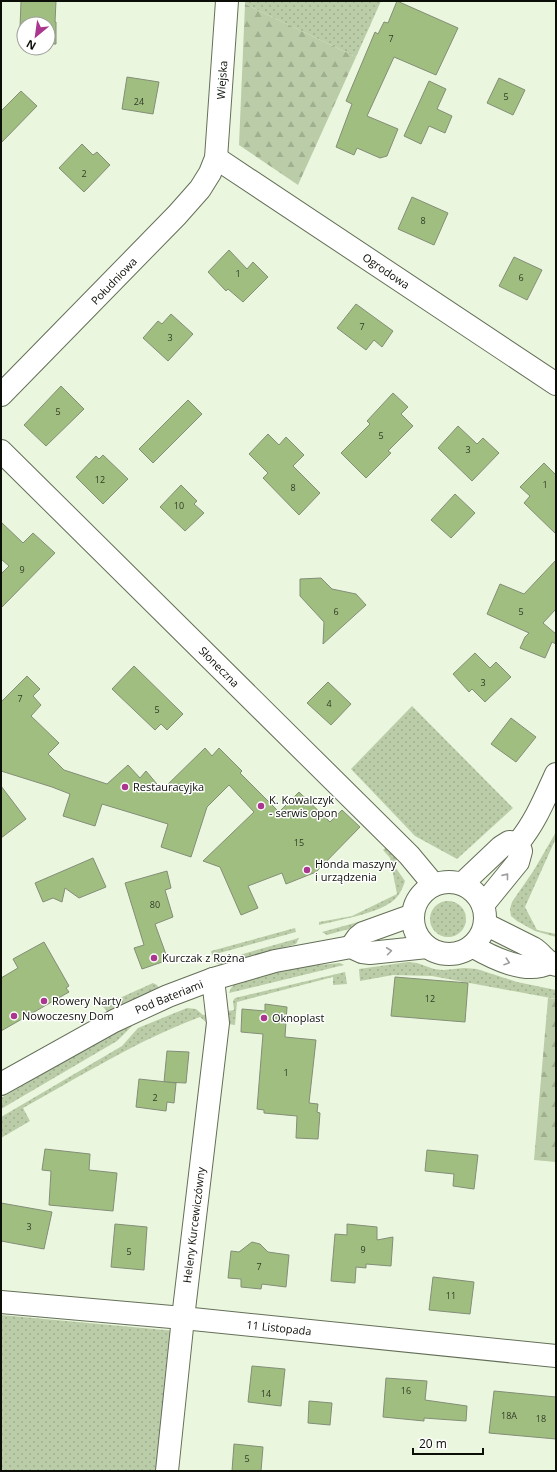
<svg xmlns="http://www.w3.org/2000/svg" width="557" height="1472" font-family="'Open Sans',sans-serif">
<defs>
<pattern id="grass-dots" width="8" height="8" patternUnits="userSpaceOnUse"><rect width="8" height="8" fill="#bbcda8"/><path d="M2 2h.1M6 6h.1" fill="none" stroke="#9faf8f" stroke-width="1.8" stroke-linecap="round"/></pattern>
<pattern id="forest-firs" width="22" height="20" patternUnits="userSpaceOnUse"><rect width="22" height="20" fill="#bbcda8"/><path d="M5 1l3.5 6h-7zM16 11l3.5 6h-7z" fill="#9faf8f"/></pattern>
</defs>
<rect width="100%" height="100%" fill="#eaf6dd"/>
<g fill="url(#grass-dots)">
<path d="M245 1H381L356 57 245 4Z"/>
<path d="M412 706 513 808 457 859 415 836 351 769Z"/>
<path d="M556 832V838L525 907 537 930 556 934V937L535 931 517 921 511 916 510 909 512 902 534 870Z"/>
<path d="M388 845 400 857 393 864 405 881C403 888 399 896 394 900 380 913 339 920 319 925V922L352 916 397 894 390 858 383 850Z"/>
<circle cx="448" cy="919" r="18"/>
<path d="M369 919 356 927 327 935 322 932Z"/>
<path d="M295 928 296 932 212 955 211 951Z"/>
<path d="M299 938 296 944 220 965 215 962Z"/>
<path d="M408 962 417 963 434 969 443 970 464 968 477 969 517 982 556 990V999L432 976 393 975 360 981 359 969Z"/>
<path d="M340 963 344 965 229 993 231 988 236 983 289 968Z"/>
<path d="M345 972 347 984 333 985V977L237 1002 235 1025 228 1024V1011L234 1010 233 1001 235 998Z"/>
<path d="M153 983 157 985 159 988 108 1012 102 1006Z"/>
<path d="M187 1008 196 1009 203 1015 210 1014 202 1066 206 1022 200 1017C138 1040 81 1076 23 1108L30 1121 1 1138V1117L122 1046 138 1028Z"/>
<path d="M131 1024 132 1026 117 1041 1 1109V1098Z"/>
<path d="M1 1315 176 1331 163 1471H1Z"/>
</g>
<g fill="url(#forest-firs)">
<path d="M245 4 356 57 298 185 239 145Z"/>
<path d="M548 998 556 999V1162L534 1160Z"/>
</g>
<g fill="#a1be81" stroke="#828e77">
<path d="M21 1H56L55 22H56V44H48V24H24V28H20Z"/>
<path d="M397 1 458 28 436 75 394 57 367 116 398 129 387 156 380 158 357 148 354 155 336 147 352 104 346 101 375 32 378 34 384 22 388 23Z"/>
<path d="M127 77 159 82 153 114 122 109Z"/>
<path d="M499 78 525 90 513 115 487 103Z"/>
<path d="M429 81 446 89 437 109 452 116 445 133 429 126 421 144 404 136Z"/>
<path d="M21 91 37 106 1 143V111Z"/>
<path d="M82 144 93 155 97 152 110 165 84 192 59 168Z"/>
<path d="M412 197 448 213 434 245 398 229Z"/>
<path d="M229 250 247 269 253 262 268 277 243 302 228 289 226 291 208 272Z"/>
<path d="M514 257 542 270 527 300 499 286Z"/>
<path d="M356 304 393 331 382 347 374 340 366 350 337 328Z"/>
<path d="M171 314 193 334 168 361 143 338 158 321 162 324Z"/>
<path d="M61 386 84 409 46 446 24 425Z"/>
<path d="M393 393 408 407 401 414 413 426 388 451 391 453 366 478 341 453 370 424 367 421Z"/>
<path d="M188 400 202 414 153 463 139 449Z"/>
<path d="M458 426 477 444 483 438 499 453 472 481 438 448Z"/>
<path d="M268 434 279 445 286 437 304 455 293 466 320 493 299 515 263 478 268 473 249 454Z"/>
<path d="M103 455 128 479 103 504 76 477 96 456 99 459Z"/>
<path d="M544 463 556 475V534L524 503 530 496 520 487Z"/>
<path d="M181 485 197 501 194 504 204 513 185 531 160 507Z"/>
<path d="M455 494 475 513 451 538 431 520Z"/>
<path d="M1 522 23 543 33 533 55 553 1 608V574L9 566 1 559Z"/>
<path d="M556 560V609L543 623 556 634V644L552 642 545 658 520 648 525 637 529 633 487 614 500 584 524 594Z"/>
<path d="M321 578 332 589 356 594 366 605 323 644 324 622 300 596V579Z"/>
<path d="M475 653 490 668 496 662 511 677 485 702 472 689 469 692 453 674Z"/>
<path d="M134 666 183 714 167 730 161 724 155 730 112 689Z"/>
<path d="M27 676 40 689 33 696 41 705 31 716 59 743 48 754 64 770 107 784 128 765 140 778 146 771 162 790 205 748 212 756 219 748 242 771 240 773 279 812 299 792 330 822 342 810 360 827 316 872 286 884 282 873 248 886 258 908 241 915 220 867 203 861 254 812 229 785 207 807 191 857 161 847 168 824 102 804 95 826 63 816 70 794 52 787 1 771V702Z"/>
<path d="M328 682 351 704 331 725 307 703Z"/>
<path d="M511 718 536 737 516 762 491 744Z"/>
<path d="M1 786 26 819 1 838Z"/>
<path d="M93 858 106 887 79 898 65 888 62 902 53 898 43 902 35 883Z"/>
<path d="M167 871 171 888 165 890 173 917 155 924 168 960 142 969 134 948 144 945 125 883Z"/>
<path d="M44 942 69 986 66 988 69 992 1 1031V978L18 968 13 959Z"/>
<path d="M395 977 468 983 465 1022 391 1016Z"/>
<path d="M265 1004 287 1007 285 1037 316 1040 309 1103 318 1104 317 1112 320 1113 318 1139 296 1138 297 1116 264 1113V1110L257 1109 263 1034 241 1032 242 1009 265 1011Z"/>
<path d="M167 1051 189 1052 186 1083 164 1082Z"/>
<path d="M139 1079 176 1083 174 1103 167 1102 166 1111 136 1107Z"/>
<path d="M45 1149 90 1154 89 1170 117 1173 113 1211 49 1205 51 1171 42 1170Z"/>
<path d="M427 1150 478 1155 474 1189 453 1186 454 1174 425 1171Z"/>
<path d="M1 1203 52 1212 44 1249 1 1241Z"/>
<path d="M115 1224 147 1227 144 1270 111 1267Z"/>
<path d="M347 1224 377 1227V1240L393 1237 391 1266 366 1264V1268L356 1267 355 1283 331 1281 335 1234 347 1235Z"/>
<path d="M252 1242 260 1244 268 1252 289 1255 286 1287 262 1284 261 1289 241 1287V1279L228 1278 231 1251 239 1252Z"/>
<path d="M433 1277 474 1282 470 1314 429 1310Z"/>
<path d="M252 1366 285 1369 281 1406 248 1402Z"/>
<path d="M386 1378 427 1381 425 1400 467 1406 466 1421 424 1418V1421L383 1417Z"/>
<path d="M494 1391 556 1397V1439L489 1433Z"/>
<path d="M309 1401 332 1403 330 1425 308 1423Z"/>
<path d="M234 1444 263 1447 261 1471H232Z"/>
</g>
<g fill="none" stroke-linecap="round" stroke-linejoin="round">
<g stroke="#646f58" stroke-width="24">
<g id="minor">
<path d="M216 158 556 384"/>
<path d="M1 395 177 215 200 189 210 173 216 158 227 1"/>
<path d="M1 451 409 855 434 885"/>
<path d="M518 843C535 823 545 798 556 774"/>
<circle cx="449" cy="918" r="36"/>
<path d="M462 884 501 847 509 842 518 843"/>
<path d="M483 905 518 862 521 851 518 843"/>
<path d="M485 924 533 948C543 954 545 962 556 965"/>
<path d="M472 946C493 958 526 975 549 963"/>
<path d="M351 947 358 937 363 933 413 915"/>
<path d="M1 1084 114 1021 168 996 213 979 275 961 351 947 362 952 370 953 427 947"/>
<path d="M1 1302 183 1318 556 1356"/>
<path d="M167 1471 183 1318 218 1023 213 979"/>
</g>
</g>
<use href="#minor" stroke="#fff" stroke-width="22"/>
</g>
<defs><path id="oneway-chevron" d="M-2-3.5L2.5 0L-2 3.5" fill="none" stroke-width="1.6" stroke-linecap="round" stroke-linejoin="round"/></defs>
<g stroke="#9d9f9c">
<use href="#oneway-chevron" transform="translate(506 876) rotate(-51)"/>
<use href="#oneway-chevron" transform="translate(389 951) rotate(-7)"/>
<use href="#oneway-chevron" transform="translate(507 962) rotate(18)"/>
</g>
<g fill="#ab368f" stroke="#fff" stroke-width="1.5">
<circle cx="125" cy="787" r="4"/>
<circle cx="261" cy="806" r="4"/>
<circle cx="307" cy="870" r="4"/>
<circle cx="154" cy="958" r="4"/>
<circle cx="44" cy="1001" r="4"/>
<circle cx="14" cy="1016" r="4"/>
<circle cx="264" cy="1018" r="4"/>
</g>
<g text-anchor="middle" stroke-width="3" stroke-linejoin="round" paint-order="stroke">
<g font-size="9" fill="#303b26">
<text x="391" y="42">7</text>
<text x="506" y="100">5</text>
<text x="139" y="105">24</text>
<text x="84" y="177">2</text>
<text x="423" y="224">8</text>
<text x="238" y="277">1</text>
<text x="521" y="281">6</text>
<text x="362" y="330">7</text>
<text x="170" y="341">3</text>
<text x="58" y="415">5</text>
<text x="381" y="439">5</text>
<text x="468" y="453">3</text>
<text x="100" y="483">12</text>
<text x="545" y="488">1</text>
<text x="293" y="491">8</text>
<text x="179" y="509">10</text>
<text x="22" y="573">9</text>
<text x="336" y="615">6</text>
<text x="521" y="615">5</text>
<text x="483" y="686">3</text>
<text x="20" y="702">7</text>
<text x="329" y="707">4</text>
<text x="157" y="713">5</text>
<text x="299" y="846">15</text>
<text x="155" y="908">80</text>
<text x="430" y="1002">12</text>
<text x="286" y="1076">1</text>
<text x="155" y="1101">2</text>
<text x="29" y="1230">3</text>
<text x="363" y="1253">9</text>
<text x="129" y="1255">5</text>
<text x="259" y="1270">7</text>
<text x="451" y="1299">11</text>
<text x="406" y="1394">16</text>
<text x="266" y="1397">14</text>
<text x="509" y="1419">18A</text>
<text x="541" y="1422">18</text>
<text x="247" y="1462">5</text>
</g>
<g font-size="11" fill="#0b0f07" stroke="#fff">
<text transform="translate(222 80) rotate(-86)" y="4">Wiejska</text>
<text transform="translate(386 271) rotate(34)" y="4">Ogrodowa</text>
<text transform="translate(114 281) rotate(-46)" y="4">Południowa</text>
<text transform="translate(219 667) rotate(45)" y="4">Słoneczna</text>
<text transform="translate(169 997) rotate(-22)" y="4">Pod Bateriami</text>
<text transform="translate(194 1225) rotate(-83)" y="4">Heleny Kurcewiczówny</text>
<text transform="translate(279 1328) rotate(6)" y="4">11 Listopada</text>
</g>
<g font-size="11" fill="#0b0f07" stroke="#fff" text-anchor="start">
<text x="133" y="791">Restauracyjka</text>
<text x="269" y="804">K. Kowalczyk<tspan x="269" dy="13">- serwis opon</tspan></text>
<text x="315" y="868">Honda maszyny<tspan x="315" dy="13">i urządzenia</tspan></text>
<text x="162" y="962">Kurczak z Rożna</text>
<text x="52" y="1005">Rowery Narty</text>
<text x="22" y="1020">Nowoczesny Dom</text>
<text x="272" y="1022">Oknoplast</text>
</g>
</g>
<rect width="557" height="1472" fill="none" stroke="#0b0f07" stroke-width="4"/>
<g transform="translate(36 36) rotate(209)"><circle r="19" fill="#ffffff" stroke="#9d9f9c"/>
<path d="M0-3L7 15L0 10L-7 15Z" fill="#ab368f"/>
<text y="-6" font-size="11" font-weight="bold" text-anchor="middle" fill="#0b0f07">N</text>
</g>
<path d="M413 1448v6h70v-6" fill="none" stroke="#0b0f07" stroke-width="2"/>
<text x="419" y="1448" font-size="12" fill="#0b0f07" stroke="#ffffff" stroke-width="3" paint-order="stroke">20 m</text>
</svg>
